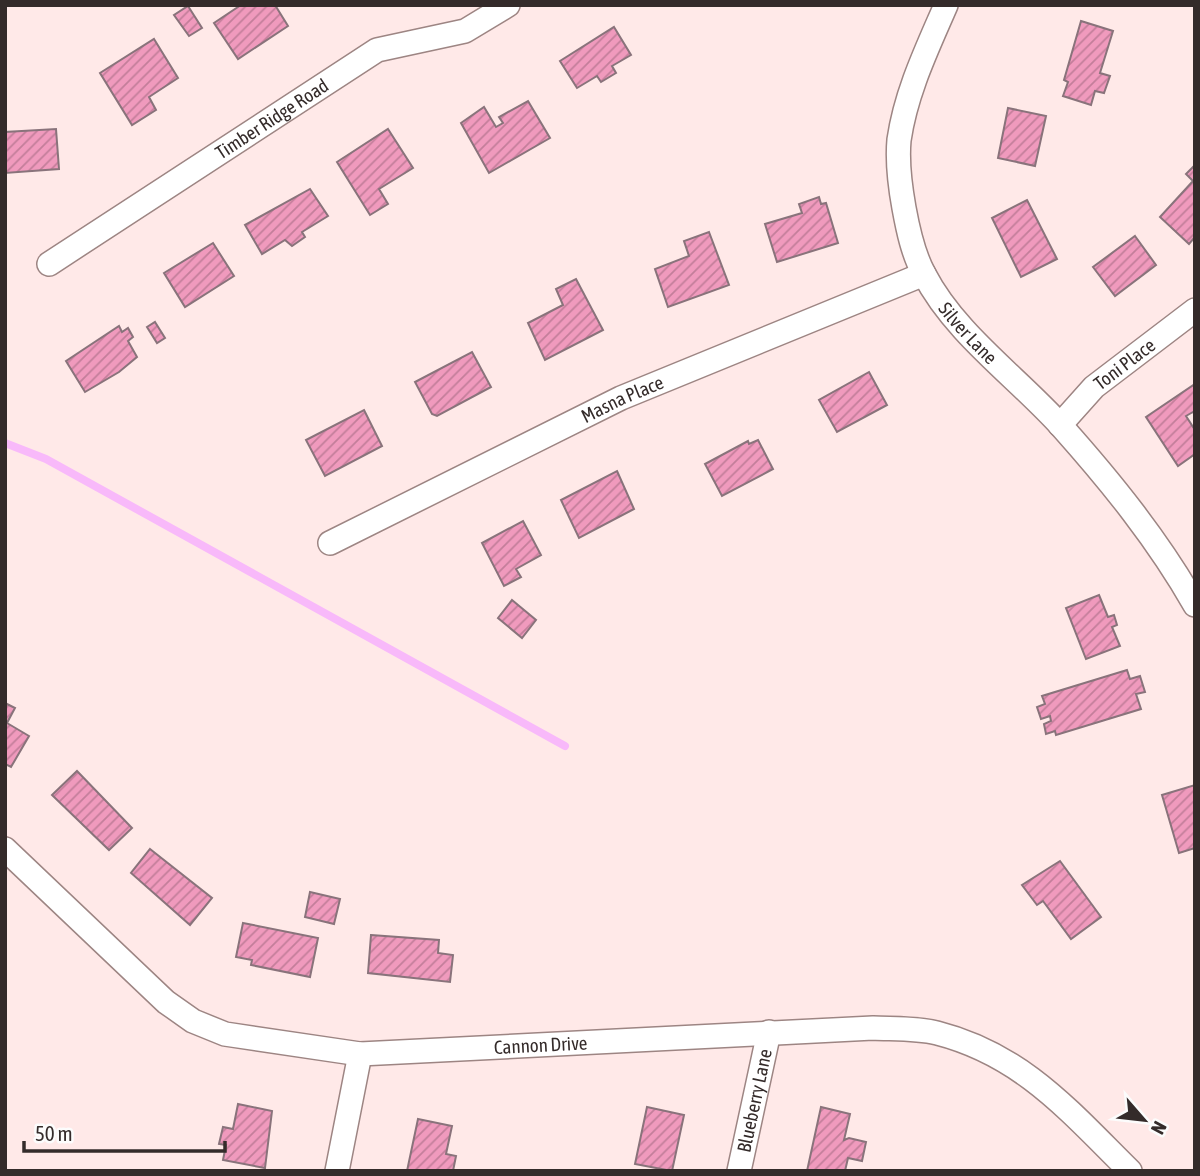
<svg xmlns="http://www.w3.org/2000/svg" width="1200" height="1176" font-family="'Asap Condensed',sans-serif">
<defs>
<pattern id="building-hatch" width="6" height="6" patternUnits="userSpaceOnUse" patternTransform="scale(1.75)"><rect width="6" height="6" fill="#f09abd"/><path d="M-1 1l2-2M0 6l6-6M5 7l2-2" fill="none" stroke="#c37e9a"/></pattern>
</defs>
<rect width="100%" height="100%" fill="#ffe9e8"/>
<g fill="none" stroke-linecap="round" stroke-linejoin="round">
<path stroke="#f8b9fa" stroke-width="8" d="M5 443 46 459 565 746"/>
</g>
<g fill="url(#building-hatch)" stroke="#89737b" stroke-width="2">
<path d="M241 5H275L288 26 238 59 214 23Z"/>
<path d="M188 6 202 28 189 36 174 15Z"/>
<path d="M1081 21 1113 31 1100 73 1110 76 1104 93 1095 91 1091 105 1063 96 1068 82 1064 80Z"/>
<path d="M614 27 631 55 612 66 616 73 601 82 597 76 577 88 560 61Z"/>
<path d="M154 39 178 78 149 97 156 110 132 125 100 73Z"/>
<path d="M528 101 550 138 489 173 461 123 484 107 496 127 503 123 499 117Z"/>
<path d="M1008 108 1046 116 1035 166 998 158Z"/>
<path d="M56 129 59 169 5 173V132Z"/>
<path d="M388 129 413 168 379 189 388 204 370 215 337 162Z"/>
<path d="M1195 165V237L1189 244 1160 217 1193 181 1186 174Z"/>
<path d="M310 189 328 216 302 232 305 237 292 246 285 240 262 254 245 225Z"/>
<path d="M819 197 821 204 826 203 838 243 777 262 765 224 802 213 799 204Z"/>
<path d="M1027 200 1057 259 1021 277 992 218Z"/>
<path d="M709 232 729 285 668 307 655 269 689 256 684 241Z"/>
<path d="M1135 236 1156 265 1115 296 1093 267Z"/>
<path d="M213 243 234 276 185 307 164 273Z"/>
<path d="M576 279 603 330 545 360 528 323 563 305 556 289Z"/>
<path d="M155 322 165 338 157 343 147 327Z"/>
<path d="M119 326 122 332 128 328 133 337 128 341 137 357 119 372 85 392 66 361Z"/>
<path d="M472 352 491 387 437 416 432 414 415 382Z"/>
<path d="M869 372 887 405 837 432 819 400Z"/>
<path d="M1195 384V415L1193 412 1186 416 1195 430V454L1178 466 1146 417Z"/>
<path d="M364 410 382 446 325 476 306 440Z"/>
<path d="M758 440 773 469 722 496 705 464 748 441 749 444Z"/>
<path d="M617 471 634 509 579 538 561 500Z"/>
<path d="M523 521 541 555 516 569 521 577 504 586 482 543Z"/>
<path d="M1099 595 1108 617 1114 615 1117 625 1112 627 1120 646 1086 659 1066 608Z"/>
<path d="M512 600 536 620 522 638 498 618Z"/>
<path d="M1127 670 1130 679 1140 676 1145 692 1136 694 1141 709 1056 735 1055 731 1046 734 1044 724 1051 721 1050 716 1041 719 1037 707 1045 704 1042 696Z"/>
<path d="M5 703 15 708 7 723 29 736 11 767 5 764Z"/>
<path d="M77 771 132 828 109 850 52 795Z"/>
<path d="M1195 785V848L1179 853 1162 795Z"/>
<path d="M150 849 212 898 190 925 131 873Z"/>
<path d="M1060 861 1101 917 1071 939 1043 901 1037 905 1022 885Z"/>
<path d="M310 892 340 899 334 924 305 917Z"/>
<path d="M243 923 318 938 310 977 251 965 252 960 236 957Z"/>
<path d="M371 935 439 940 438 953 453 955 450 982 368 973Z"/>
<path d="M238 1104 272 1111 265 1168 223 1160 226 1145 219 1144 223 1127 233 1129Z"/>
<path d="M647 1107 684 1115 672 1171 635 1164Z"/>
<path d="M821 1107 850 1114 844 1140 849 1138 866 1142 862 1161 848 1158 845 1171H807Z"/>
<path d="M418 1119 452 1126 446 1154 456 1156 453 1171H407Z"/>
</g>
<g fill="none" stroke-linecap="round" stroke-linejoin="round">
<g stroke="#9d8583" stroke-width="26">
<g id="street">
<path id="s1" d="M946 5C927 49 906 92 899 140 897 162 900 186 904 208 908 230 913 254 924 274 955 334 1017 377 1062 427 1111 482 1158 540 1195 605"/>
<path id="s2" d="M49 264 377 50 465 31 508 5"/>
<path id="s3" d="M1060 425 1094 387 1195 310"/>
<path id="s4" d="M330 543 621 398 924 274"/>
<path id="s5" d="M5 849 166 1002 193 1021 225 1034 360 1054 873 1028C894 1029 918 1028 937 1033 1023 1055 1070 1112 1130 1171"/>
<path d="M337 1171 360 1054"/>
<path id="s6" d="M739 1171 769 1032"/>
</g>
</g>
<use href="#street" stroke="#fff" stroke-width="23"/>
</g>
<g text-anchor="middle" stroke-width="7" stroke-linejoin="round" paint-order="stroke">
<g font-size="19" fill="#342b2a" stroke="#fcfcfc">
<text dy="7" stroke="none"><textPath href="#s2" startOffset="266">Timber Ridge Road</textPath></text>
<text dy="7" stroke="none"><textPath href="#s1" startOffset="355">Silver Lane</textPath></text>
<text dy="7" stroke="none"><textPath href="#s3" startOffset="89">Toni Place</textPath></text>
<text dy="7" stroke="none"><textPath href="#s4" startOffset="326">Masna Place</textPath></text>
<text dy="7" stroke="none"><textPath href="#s5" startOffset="607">Cannon Drive</textPath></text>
<text dy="7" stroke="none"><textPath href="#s6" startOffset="72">Blueberry Lane</textPath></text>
</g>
</g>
<rect width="1200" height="1176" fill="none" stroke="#342b2a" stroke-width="14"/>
<g transform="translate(1144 1120) rotate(118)" stroke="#fcfcfc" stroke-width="5" paint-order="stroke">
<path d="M0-5L12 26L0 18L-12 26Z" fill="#342b2a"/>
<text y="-10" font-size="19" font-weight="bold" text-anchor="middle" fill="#342b2a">N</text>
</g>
<path d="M24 1141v10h201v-10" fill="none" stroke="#342b2a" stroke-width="3.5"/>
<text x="35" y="1141" font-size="21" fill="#342b2a" stroke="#fcfcfc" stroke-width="5" paint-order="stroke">50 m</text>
</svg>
